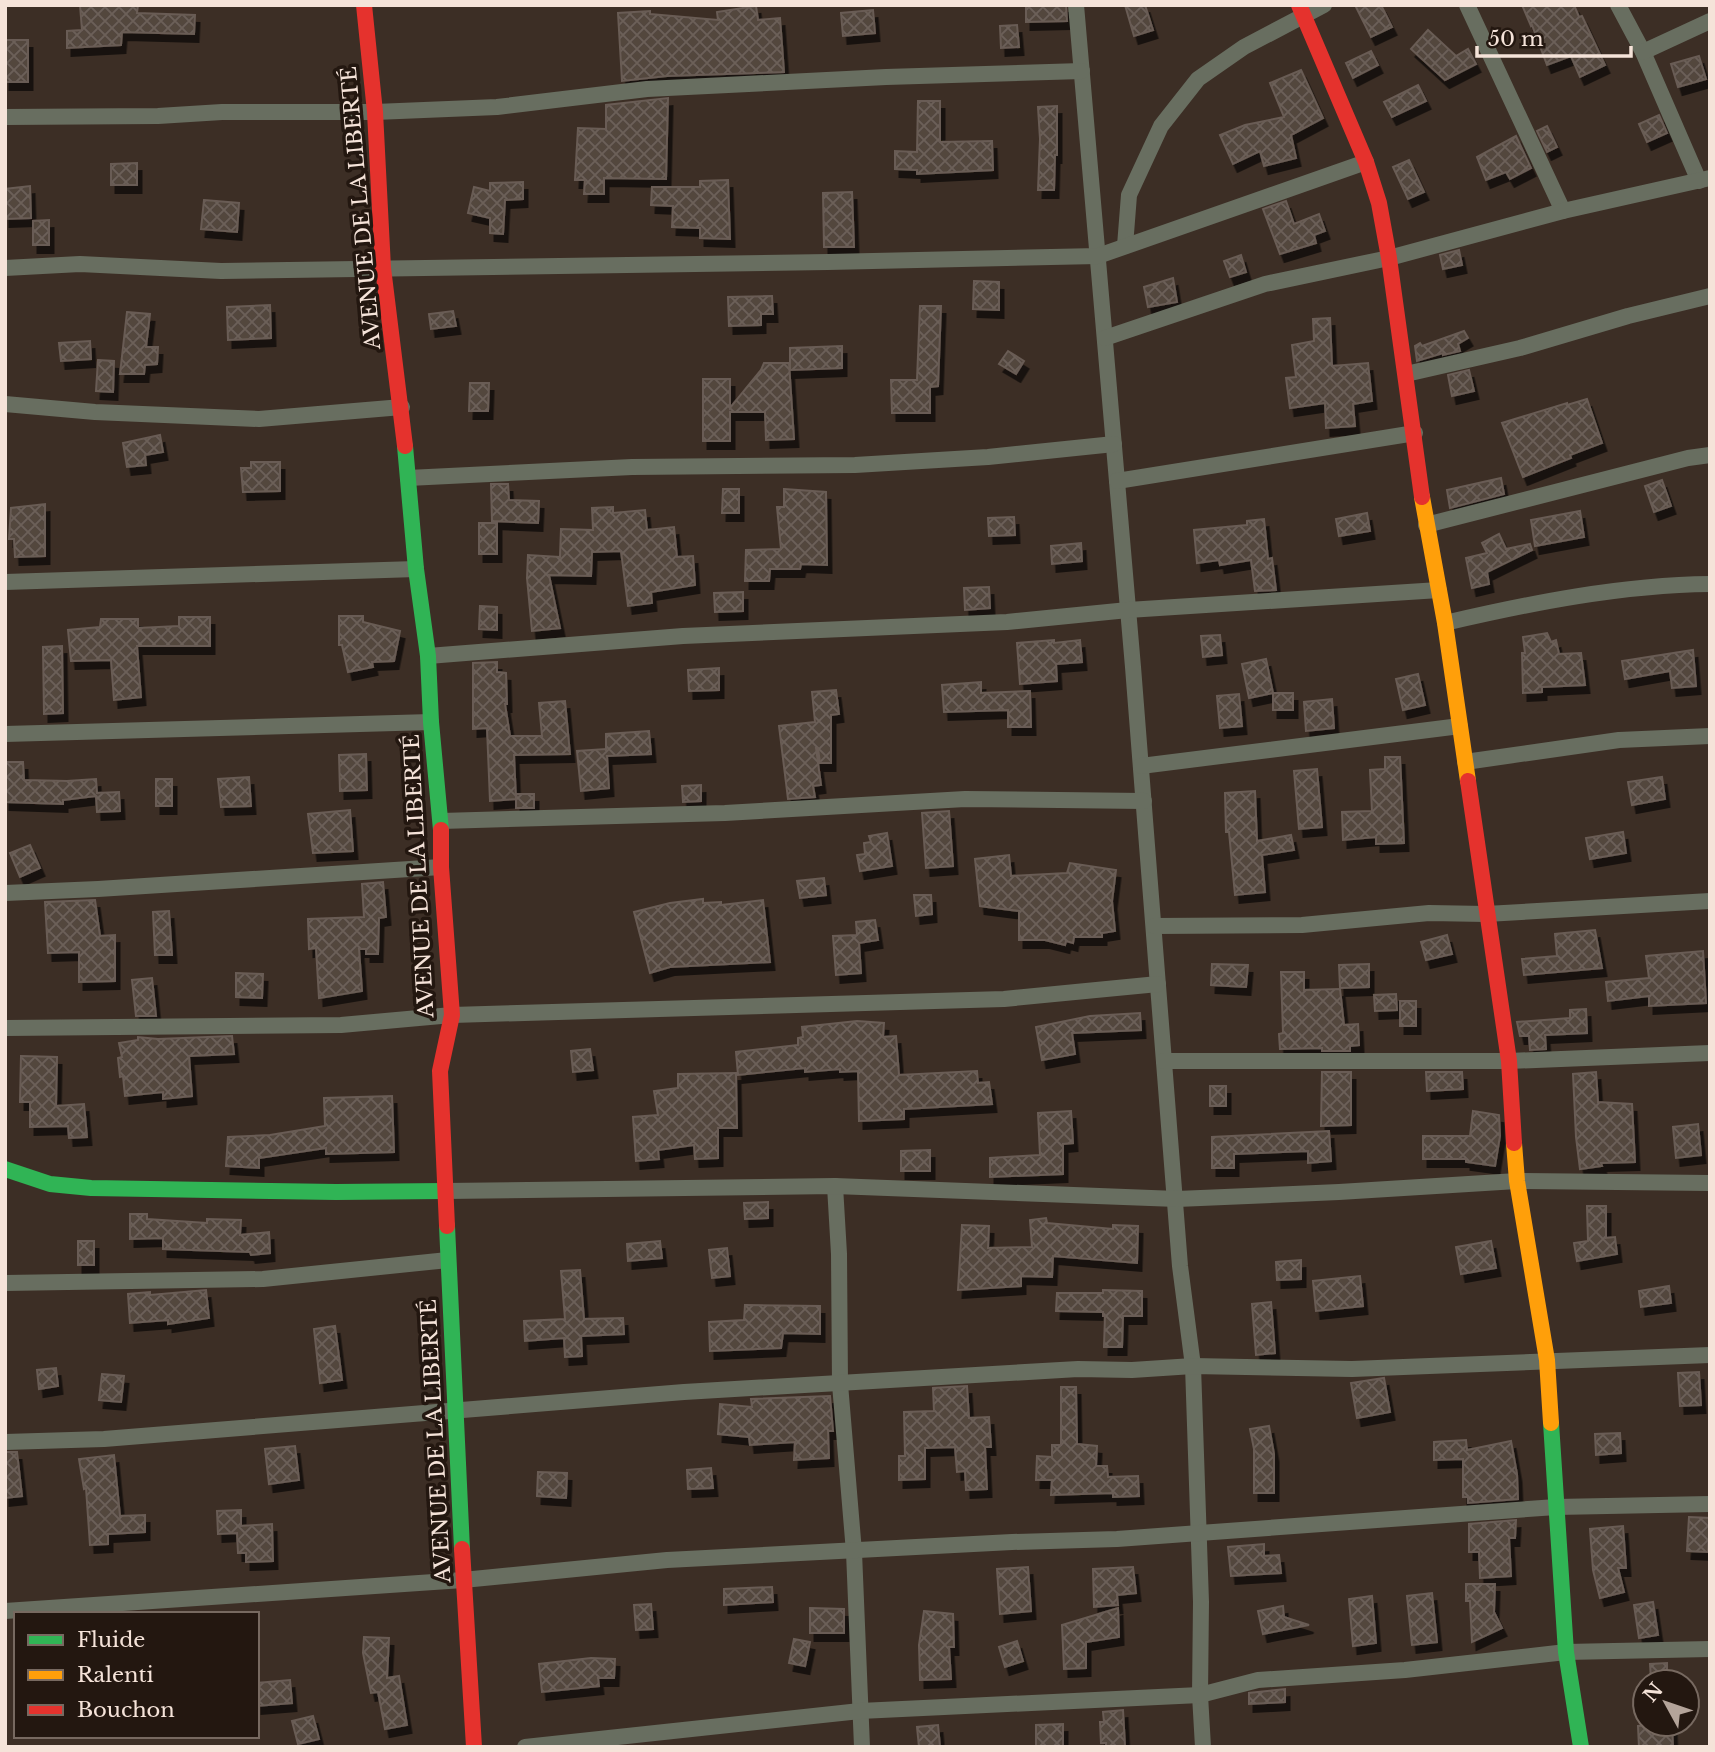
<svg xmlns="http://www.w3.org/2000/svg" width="1715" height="1752" font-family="'Libre Baskerville',serif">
<defs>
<pattern id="building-cross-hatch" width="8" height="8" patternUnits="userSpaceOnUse" patternTransform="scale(1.75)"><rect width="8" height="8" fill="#52463e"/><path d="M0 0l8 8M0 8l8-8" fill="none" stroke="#6c6159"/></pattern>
<filter id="shadow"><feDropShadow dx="4.5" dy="8" stdDeviation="0" flood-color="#0009"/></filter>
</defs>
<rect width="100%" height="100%" fill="#3c2e25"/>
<g fill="url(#building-cross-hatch)" stroke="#695c54" stroke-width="2" filter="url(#shadow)">
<path d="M80 5H138L137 13 195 15 194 34 122 32 121 45 67 48V31L82 30Z"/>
<path d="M1026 5H1066L1067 21 1026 22Z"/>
<path d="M1125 5H1145L1153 30 1134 36Z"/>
<path d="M1355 5H1381L1392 27 1371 37Z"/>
<path d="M1522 5H1574L1579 17 1582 16 1605 65 1580 77 1571 56 1547 65 1532 25 1531 26Z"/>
<path d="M756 6 758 20 780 18 784 72 667 76 622 81 618 13 650 11V14L718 20 717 12Z"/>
<path d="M873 10 875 33 843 36 841 13Z"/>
<path d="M1017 25 1019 47 1001 48 1000 26Z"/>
<path d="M1428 30 1456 56 1468 49 1476 64 1445 80 1411 49Z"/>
<rect x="5" y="40" width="23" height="42"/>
<path d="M1371 51 1378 65 1353 78 1346 63Z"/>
<path d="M1699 56 1706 79 1678 87 1671 64Z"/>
<path d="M1301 70 1323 118 1291 135 1296 158 1264 166 1260 151 1233 164 1220 135 1245 125 1284 117 1270 83Z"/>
<path d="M1418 85 1426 101 1392 117 1384 102Z"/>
<path d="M668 98 666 179 604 178V194H584L585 180H575L578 128 606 129V105Z"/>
<path d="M918 101H940V142L992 141 993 170 917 174V170L895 169V151L917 152Z"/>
<path d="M1057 106V155H1055L1054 190H1038L1040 139 1038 107Z"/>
<path d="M1659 115 1667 133 1647 142 1639 124Z"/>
<path d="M1547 126 1557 147 1547 152 1537 131Z"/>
<path d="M1516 136 1531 168 1510 179 1506 172 1486 180 1477 157Z"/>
<path d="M1409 160 1424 192 1408 199 1393 167Z"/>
<path d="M137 163V185H111V164Z"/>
<path d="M728 180 730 239 700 238V228L672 227 673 206 651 205 652 187H700V181Z"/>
<path d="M523 182V199L505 200 503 234 490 233V218L468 213 474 187 490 191V183Z"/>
<path d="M30 186 31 218 5 219V189Z"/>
<path d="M852 192 854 247H824L823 193Z"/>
<path d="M204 200 239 203 237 232 201 229Z"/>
<path d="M1286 201 1294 224 1319 214 1325 231 1314 235 1316 243 1280 254 1263 209Z"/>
<path d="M49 220V245H33V221Z"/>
<path d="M1459 250 1462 265 1443 269 1440 255Z"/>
<path d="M1241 255 1246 272 1230 277 1224 261Z"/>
<path d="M1173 278 1177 302 1148 307 1144 287Z"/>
<path d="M974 281 999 282V310L973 309Z"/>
<path d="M772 296 773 314H761V325L729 326 728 297Z"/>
<path d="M270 305 271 338 228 340 227 307Z"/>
<path d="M920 306H941L938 386 930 387V413H892L891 380H917Z"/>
<path d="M453 311 456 326 431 329 429 314Z"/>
<path d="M127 312 150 314 146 347H158L157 364 145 365 144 374H120Z"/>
<path d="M1330 318 1332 366 1368 363 1372 401 1353 404 1355 426 1326 428 1325 403 1290 408 1286 378 1296 377 1292 345 1314 341 1313 319Z"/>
<path d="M1464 331 1468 338 1458 344 1460 351 1443 355V353L1417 361 1415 346 1420 343 1422 346Z"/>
<path d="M90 341 91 359 61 361 59 343Z"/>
<path d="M842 346V368L790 370V348Z"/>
<path d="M1008 351 1024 361 1016 374 999 364Z"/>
<path d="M98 360 114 361 113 392 96 391Z"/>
<path d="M764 363H789L794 439 766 440 765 412H730V441H703V379H730V408L761 370Z"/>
<path d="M1469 370 1474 391 1452 396 1448 375Z"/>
<path d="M470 383H489L488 411H469Z"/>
<path d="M1587 399 1602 443 1570 455 1571 458 1523 477 1502 423 1567 403V405Z"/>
<path d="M160 435 163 452 145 455 146 465 127 467 123 443Z"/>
<path d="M251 462H280V491L243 492 241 468H251Z"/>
<path d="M1501 478 1504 494 1450 508 1447 490Z"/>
<path d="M1662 480 1671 506 1654 512 1645 486Z"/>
<path d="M491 484H508L509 500 539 501 538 523 492 521Z"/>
<path d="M723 489H739V513H722Z"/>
<path d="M784 489 826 492 827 565 801 564 800 569H770L769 581H745L746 550 781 549 777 507H784Z"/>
<path d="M45 504V556L15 557 14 539H9L11 508Z"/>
<path d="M613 507V513L645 510 647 530 674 527 677 557 693 556 695 585 651 592 652 603 628 606 621 551 592 552 591 576 549 575 560 628 532 631 527 578 528 555 560 557 561 529 593 530 592 508Z"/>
<path d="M1580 511 1584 537 1535 546 1531 520Z"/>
<path d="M1367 513 1370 531 1339 536 1336 519Z"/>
<path d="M1014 517 1015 535 989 536 988 518Z"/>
<path d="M1264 519 1268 559 1272 558 1276 590 1255 591 1251 560 1220 565 1219 560 1197 563 1194 530 1247 525V521Z"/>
<rect x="479" y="523" width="18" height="31"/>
<path d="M1499 534 1506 549 1530 544 1532 550 1487 572 1489 584 1472 588 1466 558 1487 553 1482 543Z"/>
<path d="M1081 543 1082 561 1052 564 1051 546Z"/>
<path d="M989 587 990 608 965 610 964 588Z"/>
<path d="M743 592V611L715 612 714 593Z"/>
<path d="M480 606 497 607V630L479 629Z"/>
<path d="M339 616H363V622L400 631 394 661 372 662 373 667 348 672 342 645H339Z"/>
<path d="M179 617H210V646H137L141 697 114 700 111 660 71 661 68 630 100 627 101 619H138V628L179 626Z"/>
<path d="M1547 633 1551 642 1556 640 1559 654 1581 653 1585 685 1542 687V692L1523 693 1522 653H1525L1523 637Z"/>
<path d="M1220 635 1222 655 1203 657 1201 636Z"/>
<path d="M1054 640V643L1080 640 1082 662 1056 664 1057 681 1020 684 1017 643Z"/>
<path d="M62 646 63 713 44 714 43 647Z"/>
<path d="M1693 650 1696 686 1672 688 1670 671 1625 679 1622 661Z"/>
<path d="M1266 659 1273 693 1249 698 1242 664Z"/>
<path d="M497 662V672L506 673 507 704H505L510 736H542L539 703 565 701 570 754 514 755 516 799 490 801 487 728 473 729V663Z"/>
<path d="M719 668V690L689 691 688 670Z"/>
<path d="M1418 674 1425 705 1403 710 1396 679Z"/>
<path d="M981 682V693L1030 691 1031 727H1008V710L944 712 942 685Z"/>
<path d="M836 690 839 714 831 715V763H820L818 748H816L821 785 813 786 815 797 788 799 779 726 815 722 812 692Z"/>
<rect x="1273" y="693" width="20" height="17"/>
<path d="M1239 694 1242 726 1220 728 1217 696Z"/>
<path d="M1332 699 1334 728 1306 731 1304 702Z"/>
<path d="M649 731 651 754 607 756 609 788 581 791 577 751 606 749V751V734Z"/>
<path d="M366 754 367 790 340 791 339 755Z"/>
<path d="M1385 757H1400L1404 843 1376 844V837L1343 840 1342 812 1372 811 1370 770 1385 769Z"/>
<path d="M5 762H23L24 780 67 781 96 779 97 793 119 792 120 811 97 812 96 796 63 800V804L5 802Z"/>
<path d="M1317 769 1322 827 1299 829 1294 771Z"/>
<path d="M249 777 251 806 221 807 218 779Z"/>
<path d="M1662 777 1665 799 1632 805 1628 782Z"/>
<rect x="156" y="779" width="16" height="27"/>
<path d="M701 785V801L683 802 682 786Z"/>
<path d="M1255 791 1257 841 1291 835 1294 850 1262 855 1265 892 1235 895 1229 832H1226L1225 793Z"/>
<rect x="516" y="794" width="18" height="14"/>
<path d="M350 810 353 851 313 853 308 814Z"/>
<path d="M949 811 953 866 926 868 922 813Z"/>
<path d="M1623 832 1626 853 1590 859 1586 838Z"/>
<path d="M887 833 892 866 860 871 857 855 865 854 864 843 871 842 869 836Z"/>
<path d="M30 845 40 868 20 877 10 853Z"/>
<path d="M1009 855 1011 876 1067 873 1070 863 1116 870 1112 901 1115 931 1102 933V937H1074L1073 943 1066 941 1065 945 1045 940H1019V911L980 906 975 859Z"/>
<path d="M824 878 826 895 800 898 797 881Z"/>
<path d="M383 882 386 917 379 918 378 954H366V949H359L362 991 319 998 316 948 309 949 308 919 364 917 362 884Z"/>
<path d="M914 895H931L932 914 916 916Z"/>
<path d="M703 899V903L721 902V905L763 900 770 962 670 967 650 973 634 912 670 903Z"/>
<path d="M95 900 100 936 115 935V981L79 982V952L48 953 45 902Z"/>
<path d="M169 911 172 955H155L153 912Z"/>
<path d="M875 920 878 940 859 943 861 973 836 975 833 936 857 935 856 922Z"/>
<path d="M1595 930 1602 968 1524 975 1522 959 1557 956 1555 934Z"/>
<path d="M1447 935 1452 954 1426 960 1421 942Z"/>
<path d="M1703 951 1706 1003 1649 1006V996L1608 1001 1606 982 1649 978 1646 956Z"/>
<path d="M1212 964 1248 965 1246 987 1211 985Z"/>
<path d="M1369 964V987L1340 988 1339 965Z"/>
<path d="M1281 972H1304V990L1340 989 1344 1025 1358 1024 1359 1045 1350 1046V1051H1322V1048L1280 1049 1279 1034 1283 1033Z"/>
<path d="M236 973 263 974 262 998 236 997Z"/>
<path d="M152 978 156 1016H136L132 980Z"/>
<path d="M1396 994 1397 1010 1375 1011 1374 995Z"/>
<rect x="1400" y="1001" width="16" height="25"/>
<path d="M1586 1009 1587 1033 1545 1035 1546 1049 1530 1050 1529 1036H1520L1517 1022 1570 1018V1010Z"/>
<path d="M1140 1013 1141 1030 1072 1033 1075 1054 1042 1060 1036 1027 1090 1016Z"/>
<path d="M857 1021 884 1023 883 1037 896 1036 899 1075 977 1071 978 1083 989 1082 992 1104 904 1109V1119L859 1121 858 1071 840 1072V1069L805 1072V1068L738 1075 736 1052 798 1045V1038L803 1037 802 1027Z"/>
<path d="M232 1036 234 1054 189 1056 192 1096 163 1099V1092L125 1096 123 1076 120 1077 118 1058 122 1057 119 1043 138 1040V1037L158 1039Z"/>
<path d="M590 1049 593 1070 573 1072 571 1051Z"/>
<path d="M21 1056 57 1057 56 1106 84 1104 87 1137 69 1138 68 1126 30 1127V1102H20Z"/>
<path d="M1322 1072H1351V1125L1321 1126Z"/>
<path d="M1426 1072H1462L1463 1089 1427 1091Z"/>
<path d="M1596 1072 1598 1102 1632 1104 1635 1162 1601 1163 1602 1166 1580 1169 1576 1137 1573 1074Z"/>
<path d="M736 1073 737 1128H718V1158L695 1159 694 1145 658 1150 659 1159 636 1161 633 1117 658 1115 654 1091 678 1088V1074Z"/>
<rect x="1210" y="1086" width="16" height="20"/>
<path d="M392 1096 394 1152 326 1154V1148L259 1158V1168L226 1166 228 1137 270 1135 325 1126 324 1098Z"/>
<path d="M1071 1111 1073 1143 1063 1144V1174L990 1177V1158L1040 1155 1038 1113Z"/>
<path d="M1473 1111 1499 1115 1500 1136 1495 1166 1466 1162V1159H1423V1136H1470Z"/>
<path d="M1698 1124 1701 1155 1676 1158 1673 1127Z"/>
<path d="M1329 1131 1331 1161 1308 1163V1151L1234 1154V1168H1212V1137Z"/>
<path d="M930 1150V1171H901V1151Z"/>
<path d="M768 1202V1218L745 1219 744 1203Z"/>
<path d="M1587 1206H1606V1238L1615 1237 1617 1254 1577 1261 1574 1243 1588 1241Z"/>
<path d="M130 1214H147V1219L207 1223V1219L241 1220 240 1235 269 1232 270 1253 251 1255 250 1252 163 1249V1238L130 1239Z"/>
<path d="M1046 1218 1047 1223 1113 1229V1225L1138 1226 1137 1263 1053 1256 1052 1277 1021 1276V1286L958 1290 962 1225 989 1226 988 1248 1032 1247 1030 1220Z"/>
<rect x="78" y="1241" width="16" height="24"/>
<path d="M660 1241 662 1258 628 1261 627 1244Z"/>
<path d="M1491 1241 1496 1268 1461 1274 1456 1247Z"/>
<path d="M727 1248 730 1276 712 1278 709 1250Z"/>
<path d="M1301 1260V1279L1277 1280 1276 1262Z"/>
<path d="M580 1270 584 1319 623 1318 624 1334 581 1336 582 1356 565 1357 564 1338 525 1341 524 1321 565 1319 561 1271Z"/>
<path d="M1360 1276 1363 1306 1316 1311 1313 1281Z"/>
<path d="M1669 1286 1671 1303 1641 1307 1639 1291Z"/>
<path d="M206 1290 209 1318 168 1324V1320L130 1323 128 1294 150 1292V1295Z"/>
<path d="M1103 1290 1142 1291V1316H1123L1122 1347H1104L1105 1316H1103V1312L1056 1311 1057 1293H1103Z"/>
<path d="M1271 1302 1275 1353 1256 1355 1252 1304Z"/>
<path d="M745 1305 820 1306V1334L783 1333 781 1348 710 1351 709 1322 744 1320Z"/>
<path d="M335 1326 342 1380 320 1383 314 1329Z"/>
<path d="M56 1368 58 1386 39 1389 37 1370Z"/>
<path d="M1699 1372 1701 1405 1680 1406 1678 1373Z"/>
<path d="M102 1374 124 1376 121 1402 99 1400Z"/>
<path d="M1384 1378 1390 1412 1357 1418 1351 1383Z"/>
<path d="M967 1386 969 1418 989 1417 991 1447H985L987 1489 966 1490 965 1471 957 1472 955 1447 925 1448V1479L899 1480V1456H905L904 1412 934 1411 933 1388Z"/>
<path d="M1061 1387H1076L1077 1444 1097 1446 1096 1466H1107L1108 1477 1138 1476 1139 1496 1113 1497V1493L1051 1495 1052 1480H1036L1037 1456 1052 1457V1445H1061Z"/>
<path d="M830 1396 833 1431H828L829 1458 794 1460 795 1442 750 1445 749 1437 718 1434 720 1404 752 1407 751 1399Z"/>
<path d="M1269 1426 1274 1454V1493H1254V1449L1250 1429Z"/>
<path d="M1620 1433 1621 1453 1596 1455 1595 1434Z"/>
<path d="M1466 1440 1467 1450 1511 1441 1517 1474 1518 1499 1468 1503V1497H1463V1459L1434 1460V1442Z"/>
<path d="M295 1446 299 1480 269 1484 265 1449Z"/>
<path d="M5 1452H17L22 1496 5 1498Z"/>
<path d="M114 1455 120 1516 145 1515V1532L108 1534V1544L90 1545 86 1488 84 1489 79 1459Z"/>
<path d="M711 1468 713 1488 688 1489 687 1470Z"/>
<path d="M538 1472 567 1473 566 1498 537 1496Z"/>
<path d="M241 1510V1526L272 1524 273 1561 246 1562V1553H238L237 1533 218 1534 217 1511Z"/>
<path d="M1689 1517 1710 1518 1708 1552 1687 1551Z"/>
<path d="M1516 1520 1515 1538H1509L1511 1576 1480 1578 1479 1552H1469V1524Z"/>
<path d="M1623 1526 1626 1568H1618L1624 1592 1600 1598 1593 1570 1590 1529Z"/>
<path d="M1264 1544V1556L1279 1555 1281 1573 1231 1576 1228 1547Z"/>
<path d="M1028 1567 1031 1611 1000 1614 997 1569Z"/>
<path d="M1133 1567 1136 1593 1117 1595 1118 1605 1094 1607 1093 1569Z"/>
<path d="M1466 1584H1495L1494 1612 1502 1628 1472 1642 1470 1601H1466Z"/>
<path d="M772 1587 773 1602 724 1605V1589Z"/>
<path d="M1432 1593 1437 1642 1412 1645 1407 1596Z"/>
<path d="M1372 1596 1376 1643 1353 1646 1349 1599Z"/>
<path d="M1653 1602 1658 1635 1639 1638 1634 1605Z"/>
<path d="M651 1604 653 1629 636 1630 634 1605Z"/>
<path d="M1283 1606 1284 1617 1309 1625 1263 1634 1258 1611Z"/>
<path d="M810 1608 844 1609V1633H810Z"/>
<path d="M1118 1608 1119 1637 1086 1642V1668L1064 1669 1062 1625Z"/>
<path d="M924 1611 953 1614 954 1647H949L951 1679 920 1680 919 1645Z"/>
<path d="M364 1637 389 1638 387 1678 399 1676 407 1725 385 1729 378 1692 371 1693 363 1653Z"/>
<path d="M794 1639 810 1642 805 1666 789 1663Z"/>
<path d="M1017 1641 1023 1661 1005 1667 999 1647Z"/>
<path d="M591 1658 615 1659 614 1678H598L599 1686 542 1692 539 1664Z"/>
<path d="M1667 1663V1679L1651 1680 1650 1664Z"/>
<path d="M290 1680 292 1703 257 1706V1683Z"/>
<path d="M1285 1689V1702L1249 1704V1693Z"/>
<path d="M1123 1710 1125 1746 1106 1747V1743H1101L1100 1722H1104L1103 1712Z"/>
<path d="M313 1716 319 1739 298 1744 292 1721Z"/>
<path d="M1063 1724V1747H1036V1725Z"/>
<path d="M1672 1724 1673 1747H1639L1638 1726Z"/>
<path d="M938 1725 940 1747H919L917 1727Z"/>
</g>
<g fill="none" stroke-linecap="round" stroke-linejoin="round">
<g stroke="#686e60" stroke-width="16">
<path d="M1076 5 1133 667 1180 1266 1193 1366 1201 1602 1200 1695 1203 1747"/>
<path d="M1467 5 1563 211"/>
<path d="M1618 5 1643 52 1699 181"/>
<path d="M1643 52 1710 21"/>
<path d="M5 117 158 116 222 112H375L497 107 647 89 886 77 1082 71"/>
<path d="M1125 246 1129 195 1161 126 1198 79 1244 47 1324 5"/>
<path d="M5 268 80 264 221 271 828 262 1098 256 1366 162"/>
<path d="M1105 338 1265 284 1389 258 1563 211 1710 178"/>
<path d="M1406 374 1520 348 1628 316 1710 296"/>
<path d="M5 404 95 412 259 419 402 407"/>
<path d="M408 478 632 467 855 465 988 457 1114 444"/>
<path d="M1117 481 1415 433"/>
<path d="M1426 525 1688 458 1710 455"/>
<path d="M5 582 416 569"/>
<path d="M1445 623C1531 603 1621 585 1710 584"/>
<path d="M428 656 683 636 1007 622 1128 610 1439 590"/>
<path d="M5 734 431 722"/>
<path d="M1465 762 1619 740 1710 736"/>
<path d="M1141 766 1460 726"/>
<path d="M441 821 725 813 965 799 1144 801"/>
<path d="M5 893 98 889 441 867"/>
<path d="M1154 926 1302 925 1429 913 1486 914 1710 901"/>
<path d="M5 1028 341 1025 452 1015 1004 999 1158 984"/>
<path d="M1164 1061H1509L1710 1053"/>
<path d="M835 1186 839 1254 840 1384 854 1552 862 1747"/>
<path d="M445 1191 835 1186 1177 1199 1339 1192 1517 1181 1710 1183"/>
<path d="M5 1283 263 1279 448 1260"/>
<path d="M5 1442 104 1439 684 1392 1078 1369 1132 1370 1193 1366 1352 1369 1710 1355"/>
<path d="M5 1611 463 1580 667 1560 1012 1542 1117 1539 1556 1507 1710 1504"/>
<path d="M525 1747 860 1711 1200 1695 1258 1680 1405 1670 1566 1652 1710 1649"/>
</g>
<g stroke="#30b455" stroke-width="16">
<path d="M405 446 416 569 428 656 431 722 441 830"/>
<path d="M5 1169 50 1184 91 1188 336 1192 445 1191"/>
<path d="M447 1226 462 1549"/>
<path d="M1551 1423 1566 1652 1581 1747"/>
</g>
<g stroke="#ff9f0a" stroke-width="16">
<path d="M1422 497 1445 623 1468 781"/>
<path d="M1514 1143 1517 1181 1547 1360 1551 1423"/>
</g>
<g stroke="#e5322d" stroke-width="16">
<path d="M364 5 375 112 383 268 405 446"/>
<path d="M1299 5 1366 162 1379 203 1389 258 1422 497"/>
<path d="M1468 781 1509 1061 1514 1143"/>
<path d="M441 830V867L452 1015 440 1071 447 1226"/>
<path d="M462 1549 474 1747"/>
</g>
</g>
<g text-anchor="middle" stroke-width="7" stroke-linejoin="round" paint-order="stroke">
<g font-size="21" fill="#f5e3d9" stroke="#231710">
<text transform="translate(361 208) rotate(-95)" y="7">AVENUE DE LA LIBERTÉ</text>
<text transform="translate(419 876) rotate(-93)" y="7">AVENUE DE LA LIBERTÉ</text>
<text transform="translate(436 1441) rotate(-93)" y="7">AVENUE DE LA LIBERTÉ</text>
</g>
</g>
<rect width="1715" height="1752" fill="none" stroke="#f5e3d9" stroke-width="14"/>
<rect x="14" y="1612" width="245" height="126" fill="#231710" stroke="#776960" stroke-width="2"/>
<rect x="28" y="1635" width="35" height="10" fill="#30b455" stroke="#776960" stroke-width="2"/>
<text x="77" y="1647" font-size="21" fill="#f5e3d9">Fluide</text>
<rect x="28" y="1670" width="35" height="10" fill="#ff9f0a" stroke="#776960" stroke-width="2"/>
<text x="77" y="1682" font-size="21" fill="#f5e3d9">Ralenti</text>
<rect x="28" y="1705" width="35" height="10" fill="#e5322d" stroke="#776960" stroke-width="2"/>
<text x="77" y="1717" font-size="21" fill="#f5e3d9">Bouchon</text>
<g transform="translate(1666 1703) rotate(310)"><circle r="33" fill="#231710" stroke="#776960" stroke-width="2"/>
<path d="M0-5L12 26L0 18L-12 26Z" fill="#b4a49a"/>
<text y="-10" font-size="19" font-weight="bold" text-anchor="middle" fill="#f5e3d9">N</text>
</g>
<path d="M1477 46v10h154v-10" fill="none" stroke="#f5e3d9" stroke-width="3.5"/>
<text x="1488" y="46" font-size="21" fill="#f5e3d9" stroke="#231710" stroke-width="5" paint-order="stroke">50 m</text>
</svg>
